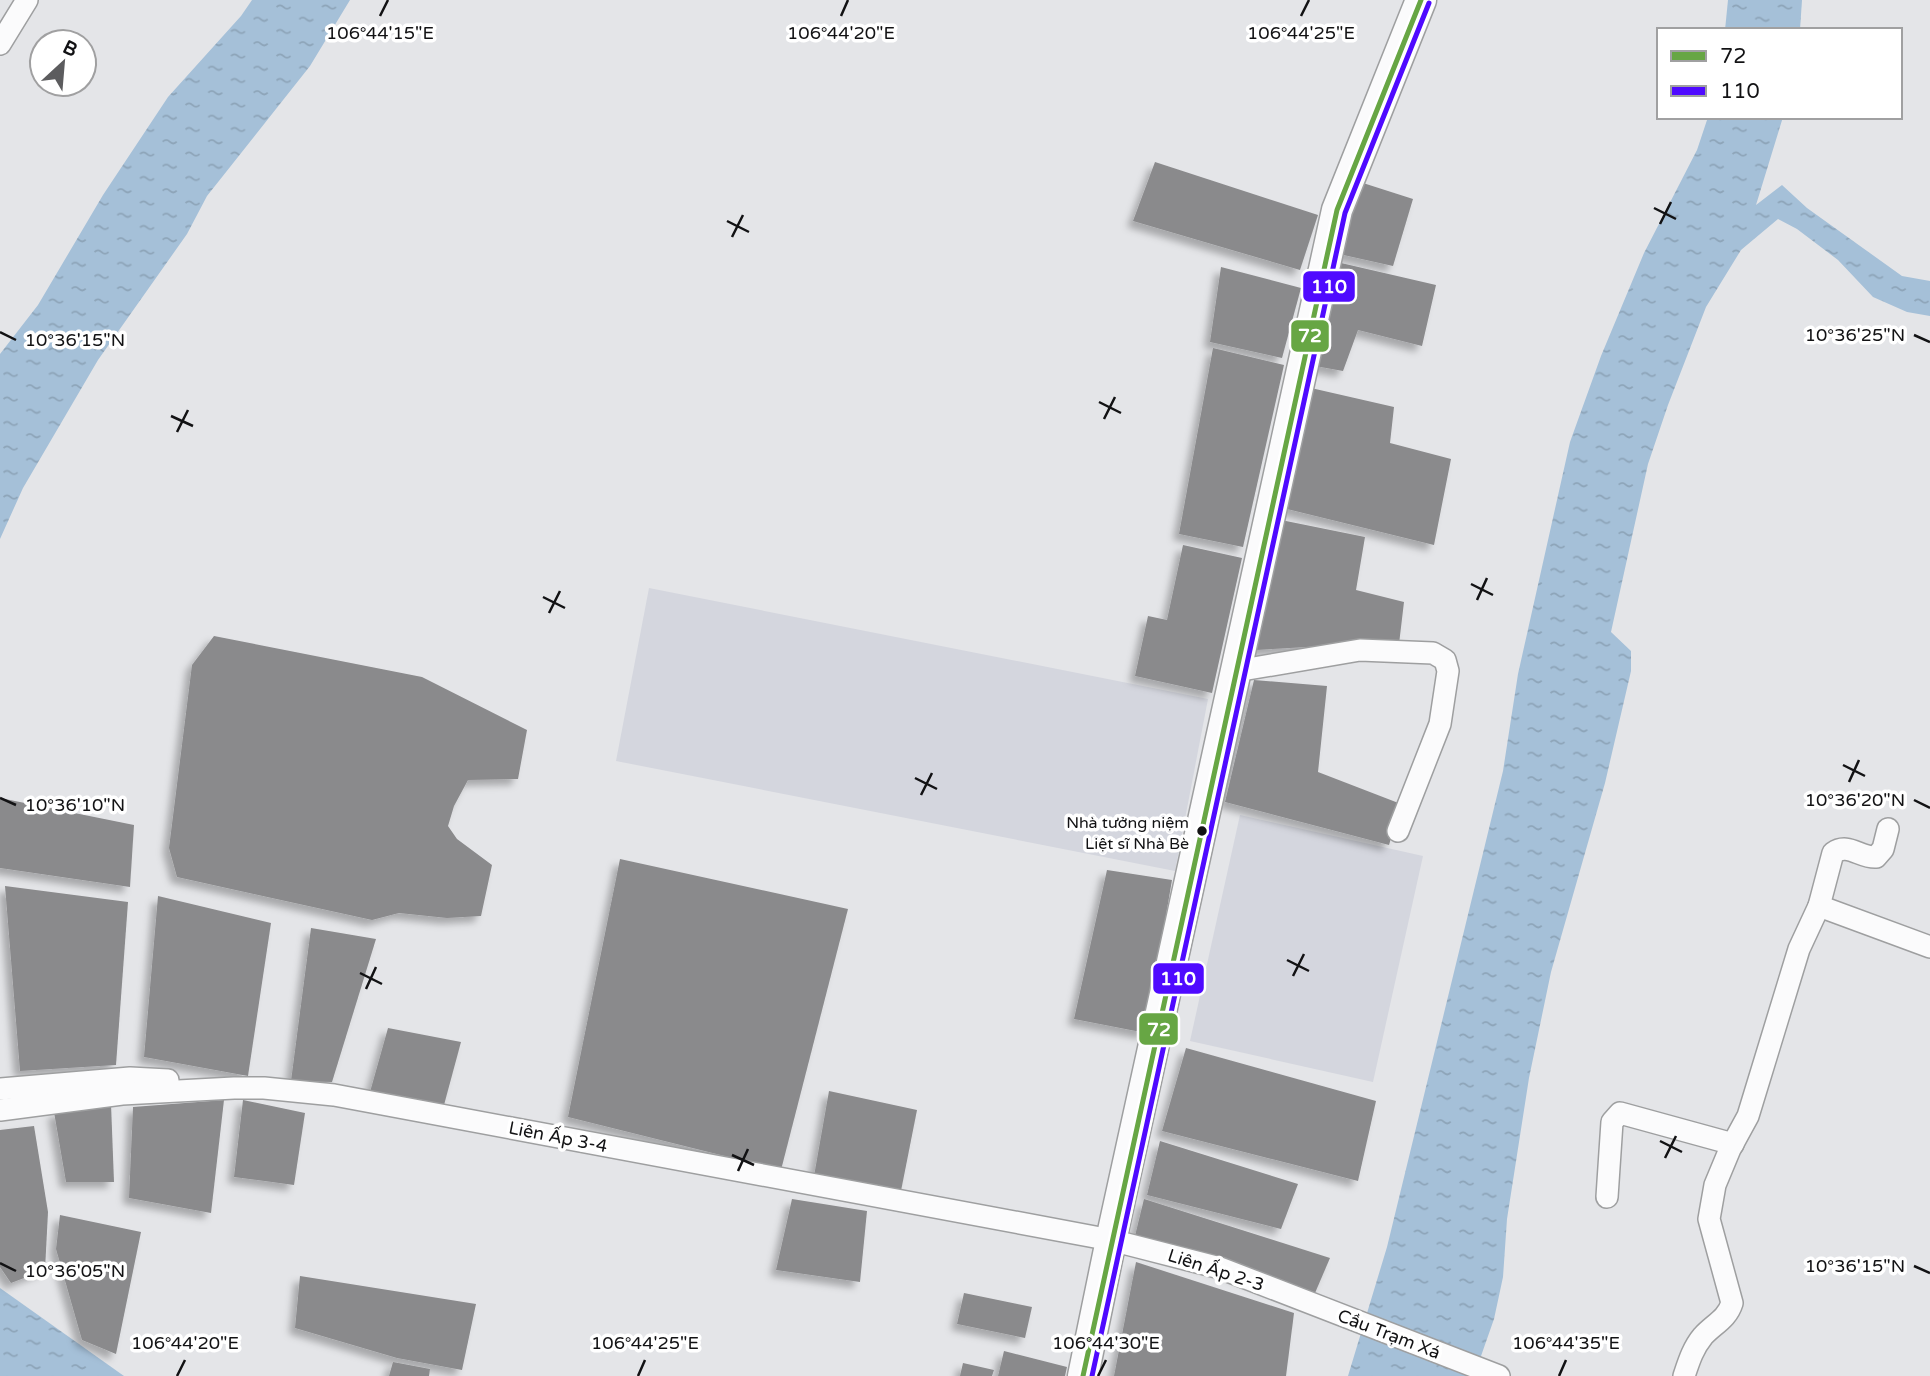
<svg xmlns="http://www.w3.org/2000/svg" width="1930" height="1376" font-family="'Varela Round',sans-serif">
<defs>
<pattern id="water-ripples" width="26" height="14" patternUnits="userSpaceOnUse" patternTransform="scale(1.75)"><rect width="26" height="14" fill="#a5c0d8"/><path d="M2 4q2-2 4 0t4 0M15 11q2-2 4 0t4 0" fill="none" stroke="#8da4b8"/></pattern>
<filter id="shadow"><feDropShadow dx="-6" dy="6" stdDeviation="3.5" flood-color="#0004"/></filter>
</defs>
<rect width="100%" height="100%" fill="#e4e5e8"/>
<g fill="#d4d6de">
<path d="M649 588 1208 699 1175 871 616 761Z"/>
<path d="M1240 815 1423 856 1373 1082 1190 1041Z"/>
</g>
<g fill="url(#water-ripples)">
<path d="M252 0H350L310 66 207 196 187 234 98 360 23 488 0 539V354L38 305 103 195 168 97 241 16Z"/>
<path d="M1728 0H1802L1800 30H1725Z"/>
<path d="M1708 117H1783L1756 205 1782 185 1807 208 1902 276 1930 281V316L1907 312 1873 297 1838 260 1797 229 1778 219 1741 250 1706 307 1668 405 1648 464 1611 632 1631 651V671L1605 783 1551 972 1529 1078 1507 1219 1503 1277 1494 1319 1474 1376H1348L1387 1247 1503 771 1518 674 1570 442 1601 356 1644 253 1697 150Z"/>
<path d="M0 1288 124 1376H0Z"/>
</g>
<g fill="#8a8a8c" filter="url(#shadow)">
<path d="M1155 162 1318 215 1300 270 1133 221Z"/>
<path d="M1363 183 1413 199 1393 266 1339 254Z"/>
<path d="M1341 263 1436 285 1422 346 1358 330 1343 371 1315 366 1326 309Z"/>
<path d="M1221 267 1301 288 1282 358 1210 342Z"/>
<path d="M1213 348 1284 365 1243 547 1179 534Z"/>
<path d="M1311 388 1394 407 1390 443 1451 459 1434 545 1287 509Z"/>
<path d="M1281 520 1365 537 1356 590 1404 602 1399 644H1358L1256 650Z"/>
<path d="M1183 545 1242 558 1212 693 1135 676 1148 616 1167 620Z"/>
<path d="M214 636 422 677 527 730 518 779 468 780 454 806 448 826 457 839 492 865 481 916 447 918 399 913 372 920 177 877 169 848 192 665Z"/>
<path d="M1254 680 1327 686 1318 772 1401 804 1389 845 1225 802Z"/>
<path d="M0 798 134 825 130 887 0 868Z"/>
<path d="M620 859 848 909 781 1170 568 1117Z"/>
<path d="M1107 870 1172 880 1146 1033 1074 1019Z"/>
<path d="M5 886 128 902 116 1065 20 1071Z"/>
<path d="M158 896 271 923 248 1076 144 1057Z"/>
<path d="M311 928 376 939 332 1082 291 1081Z"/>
<path d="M388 1028 461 1042 444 1105 370 1092Z"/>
<path d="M1186 1048 1376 1101 1358 1181 1162 1131Z"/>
<path d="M829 1091 917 1110 900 1196 814 1176Z"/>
<path d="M224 1100 211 1213 129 1198 133 1107Z"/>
<path d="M243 1100 305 1113 294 1185 234 1177Z"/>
<path d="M111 1104 114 1182H66L54 1112Z"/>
<path d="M34 1126 48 1212 45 1270 11 1283 0 1267V1130Z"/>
<path d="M1160 1141 1298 1184 1281 1229 1147 1195Z"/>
<path d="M792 1199 867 1211 860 1282 776 1270Z"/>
<path d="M1144 1199 1330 1258 1312 1300 1134 1240Z"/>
<path d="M60 1215 141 1232 116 1354 82 1340 56 1249Z"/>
<path d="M1136 1262 1294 1313 1286 1376H1114Z"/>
<path d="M300 1276 476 1304 462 1370 397 1358 295 1328Z"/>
<path d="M964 1293 1032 1307 1025 1338 957 1324Z"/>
<path d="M1004 1351 1067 1367 1065 1376H998Z"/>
<path d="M393 1362 430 1369 429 1376H389Z"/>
<path d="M963 1363 994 1370 992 1376H960Z"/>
</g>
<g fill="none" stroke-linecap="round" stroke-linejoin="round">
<g stroke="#9e9fa0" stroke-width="24">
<g id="street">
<path d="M0 44 27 0"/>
<path d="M1236 671 1360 650 1433 653 1445 660 1448 671 1440 724 1398 831"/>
<path d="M1819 906 1930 947"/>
<path d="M0 1089 130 1078 168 1080"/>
<path d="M0 1110 122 1094 234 1088H264L334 1095 1111 1240 1220 1268 1499 1376"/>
<path d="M1607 1197 1612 1122 1620 1113 1733 1144"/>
<path d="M1684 1376C1689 1361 1693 1348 1703 1336 1714 1324 1727 1319 1732 1303L1709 1219 1715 1185 1730 1149 1748 1116 1799 949 1819 906 1833 853C1848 842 1860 858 1876 857L1883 849 1888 829"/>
</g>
</g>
<g stroke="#9e9fa0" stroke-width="33">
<path id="secondary" d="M1083 1376 1111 1240 1337 210 1421 0"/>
</g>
<use href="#street" stroke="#fbfbfc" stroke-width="21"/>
<use href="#secondary" stroke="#fbfbfc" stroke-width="30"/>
<g stroke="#fff" stroke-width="10">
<path id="bus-1" d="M1083 1376 1337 210 1421 0"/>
</g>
<g stroke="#fff" stroke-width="10">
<path id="bus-2" d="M1092 1376 1345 213 1429 3"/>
</g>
<use href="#bus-1" stroke="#67a644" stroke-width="5"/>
<use href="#bus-2" stroke="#4f0aff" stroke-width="5"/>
</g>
<path fill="none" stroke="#121214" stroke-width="2.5" d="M380 16 388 0M841 16 848 0M1301 16 1309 0M1654 208 1676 219M727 221 749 232M1660 224 1671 202M732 237 743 215M0 332 16 340M1914 335 1930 342M1099 402 1121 413M171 416 193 426M1104 419 1115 397M177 432 188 410M1471 584 1493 595M543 597 565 608M1477 600 1487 578M549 613 560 591M1843 765 1865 776M915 778 937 789M1849 782 1859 760M921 795 932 773M0 798 16 805M1914 800 1930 808M1287 960 1309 971M360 973 382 984M1293 976 1304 954M366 989 376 967M1660 1141 1682 1152M732 1155 754 1165M1665 1158 1676 1136M738 1171 748 1149M0 1263 16 1271M1914 1266 1930 1273M177 1376 185 1360M638 1376 645 1360M1098 1376 1106 1360M1559 1376 1566 1360"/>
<circle fill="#121214" stroke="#fff" stroke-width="2.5" cx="1202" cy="831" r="6"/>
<g text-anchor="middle" stroke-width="7" stroke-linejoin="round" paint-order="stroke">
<g font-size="16" fill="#121214" stroke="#fff" text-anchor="end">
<text x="1189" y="828">Nhà tưởng niệm<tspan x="1189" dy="21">Liệt sĩ Nhà Bè</tspan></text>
</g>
<g font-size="18" fill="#121214" stroke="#fff">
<text transform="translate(558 1137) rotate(11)" y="6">Liên Ấp 3-4</text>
<text transform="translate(1216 1270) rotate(18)" y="6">Liên Ấp 2-3</text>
<text transform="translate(1389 1334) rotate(21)" y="6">Cầu Trạm Xá</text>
</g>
</g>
<g font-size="18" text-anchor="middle" fill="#121214" stroke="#fff" stroke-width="7" stroke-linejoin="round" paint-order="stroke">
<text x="380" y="39">106°44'15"E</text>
<text x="841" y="39">106°44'20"E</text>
<text x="1301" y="39">106°44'25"E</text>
<text x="1855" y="341">10°36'25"N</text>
<text x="75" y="346">10°36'15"N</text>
<text x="1855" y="806">10°36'20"N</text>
<text x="75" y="811">10°36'10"N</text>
<text x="1855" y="1272">10°36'15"N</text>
<text x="75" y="1277">10°36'05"N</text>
<text x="185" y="1349">106°44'20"E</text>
<text x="645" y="1349">106°44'25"E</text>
<text x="1106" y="1349">106°44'30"E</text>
<text x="1566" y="1349">106°44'35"E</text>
</g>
<g stroke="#fff" stroke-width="2.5">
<rect x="1302" y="270" width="54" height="33" rx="7" fill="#4f0aff"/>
<rect x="1290" y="319" width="40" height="34" rx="7" fill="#67a644"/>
<rect x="1152" y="962" width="53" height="33" rx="7" fill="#4f0aff"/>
<rect x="1138" y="1012" width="41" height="34" rx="7" fill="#67a644"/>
</g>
<g font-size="19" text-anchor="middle" font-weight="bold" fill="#fff">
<text x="1329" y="293">110</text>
<text x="1310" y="342">72</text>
<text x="1178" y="985">110</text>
<text x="1159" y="1036">72</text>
</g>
<rect x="1657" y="28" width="245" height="91" fill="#ffffff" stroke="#a0a0a1" stroke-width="2"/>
<rect x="1671" y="51" width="35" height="10" fill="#67a644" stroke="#a0a0a1" stroke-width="2"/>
<text x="1720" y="63" font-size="21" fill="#121214">72</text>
<rect x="1671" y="86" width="35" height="10" fill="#4f0aff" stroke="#a0a0a1" stroke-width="2"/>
<text x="1720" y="98" font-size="21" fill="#121214">110</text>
<g transform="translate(63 63) rotate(26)"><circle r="33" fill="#ffffff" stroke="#a0a0a1" stroke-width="2"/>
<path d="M0-5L12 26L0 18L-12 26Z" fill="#5c5c5e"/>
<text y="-10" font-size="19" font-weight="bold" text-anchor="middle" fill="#121214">B</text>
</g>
</svg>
